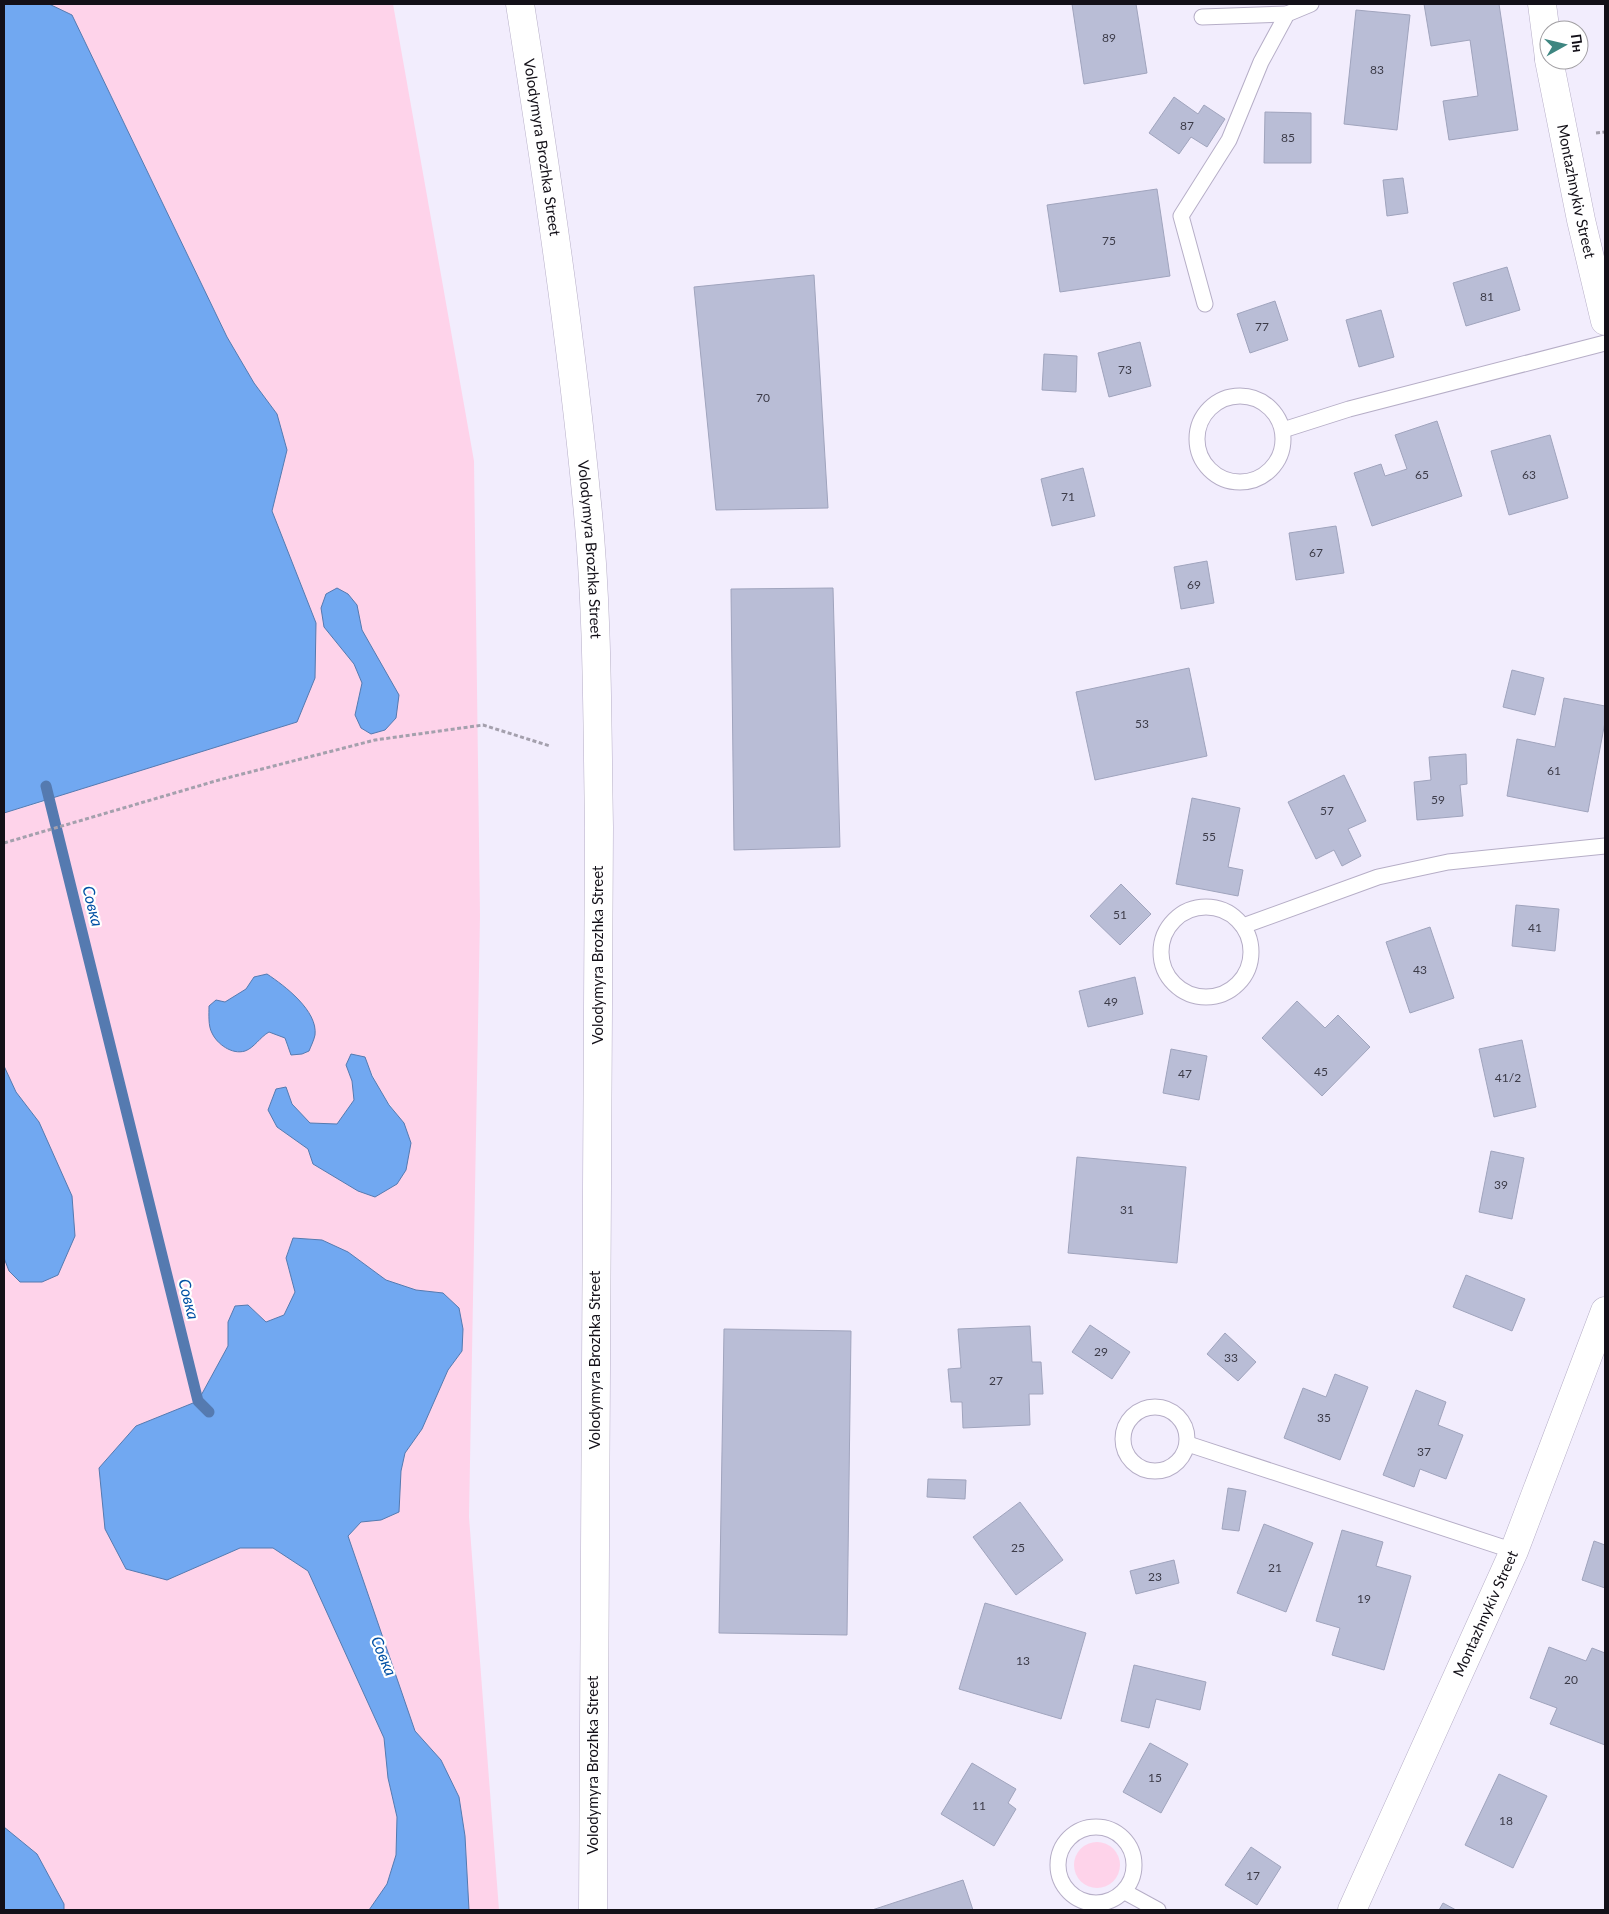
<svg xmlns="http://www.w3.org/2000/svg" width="1609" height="1914" font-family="Lato,sans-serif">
<rect width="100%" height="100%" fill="#f2edfd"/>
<g fill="#fed3ea" fill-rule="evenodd">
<path d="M49 4H393L474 461 480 916 469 1517 499 1910H469L465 1836 459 1797 441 1760 415 1731 348 1536 361 1522 381 1520 399 1512 401 1471 405 1453 422 1429 448 1370 462 1351 443 1293 416 1290 386 1280 348 1252 322 1240 293 1238 286 1258 295 1292 284 1315 266 1322 248 1305 228 1322V1346L198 1401 136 1426 167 1580 240 1548H273L308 1571 384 1738 388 1778 397 1817 396 1855 387 1884 369 1910H64V1904L37 1854 4 1827V1258L9 1271 39 1122 16 1092 4 1066V813L50 800 316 623 272 511 287 450 277 414 254 383 227 337 72 15ZM357 605 362 630 371 647 361 728 355 715 362 683 354 664ZM254 977 302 1054 287 1047 285 1038 269 1032 259 1038 251 1048 225 1002 246 989ZM365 1057C374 1082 387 1103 404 1123L358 1191 313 1164 308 1149 277 1127 268 1110 270 1104 286 1087 292 1104 310 1123 337 1124 354 1100 352 1081 346 1065Z"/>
<circle cx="1097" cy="1865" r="23"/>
</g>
<g fill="#71a8f1" stroke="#557ab0">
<path d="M4 4H49L72 15 227 337 254 383 277 414 287 450 272 511 316 623 315 678 297 722 4 813Z"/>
<path d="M337 588 348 594 357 605 362 630 399 695 396 718 385 730 371 734 361 728 355 715 362 683 354 664 324 627 321 608 326 594Z"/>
<path d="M267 974C285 986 318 1011 315 1035 314 1040 311 1046 309 1051L302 1054 291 1055 285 1038 269 1032C260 1037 254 1048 245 1051 232 1055 217 1044 212 1033 208 1026 209 1014 209 1006L216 1000 225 1002 246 989 254 977Z"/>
<path d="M351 1054 365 1057 372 1076 389 1105 404 1123 411 1143 406 1170 397 1184 375 1197 358 1191 313 1164 308 1149 277 1127 268 1110 276 1089 286 1087 292 1104 310 1123 337 1124 354 1100 352 1081 346 1065Z"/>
<path d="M4 1066 16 1092 39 1122 72 1196 75 1236 58 1275 42 1282H20L9 1271 4 1258Z"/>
<path d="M293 1238 322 1240 348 1252 386 1280 416 1290 443 1293 459 1308 463 1329 462 1351 448 1370 422 1429 405 1453 401 1471 399 1512 381 1520 361 1522 348 1536 415 1731 441 1760 459 1797 465 1836 469 1910H369L387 1884 396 1855 397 1817 388 1778 384 1738 308 1571 273 1548H240L167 1580 126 1569 105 1529 99 1468 136 1426 198 1401 228 1346V1322L235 1306 248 1305 266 1322 284 1315 295 1292 286 1258Z"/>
<path d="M4 1827 37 1854 64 1904V1910H4Z"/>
</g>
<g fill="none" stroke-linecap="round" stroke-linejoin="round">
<path stroke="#557ab0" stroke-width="11" d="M46 786 198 1401 209 1412"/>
</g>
<g fill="#b9bdd6" stroke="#a0a4bd">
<path d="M1072 4H1136L1147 73 1084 84Z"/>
<path d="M1424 4H1499L1518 130 1449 140 1443 101 1478 96 1470 40 1431 46Z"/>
<path d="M1356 10 1410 15 1397 130 1344 124Z"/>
<path d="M1174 97 1198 114 1204 105 1225 119 1207 147 1191 137 1179 154 1149 133Z"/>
<path d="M1265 112 1311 113V163H1264Z"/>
<path d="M1403 178 1408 213 1387 216 1383 180Z"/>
<path d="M1157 189 1170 276 1060 292 1047 205Z"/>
<path d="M1507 267 1520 310 1466 326 1453 283Z"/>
<path d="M814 275 828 508 716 510 694 287Z"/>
<path d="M1275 301 1288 340 1250 353 1237 314Z"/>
<path d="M1381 310 1394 357 1359 367 1346 320Z"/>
<path d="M1140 342 1151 386 1109 397 1098 353Z"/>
<path d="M1044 354 1077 356 1076 392 1042 390Z"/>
<path d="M1437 421 1462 496 1372 526 1354 473 1381 464 1385 476 1407 469 1395 435Z"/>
<path d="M1550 435 1568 498 1509 515 1491 451Z"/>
<path d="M1083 468 1095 516 1052 526 1041 479Z"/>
<path d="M1336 526 1344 573 1296 580 1289 533Z"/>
<path d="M1207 561 1214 603 1181 609 1174 567Z"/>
<path d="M833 588 840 847 734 850 731 589Z"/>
<path d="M1189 668 1207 756 1095 780 1076 692Z"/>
<path d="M1512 670 1544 678 1535 715 1503 707Z"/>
<path d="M1564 698 1605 706V722L1588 812 1507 796 1517 739 1555 747Z"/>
<path d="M1466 754 1467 784 1460 785 1463 816 1417 820 1414 782 1431 780 1429 757Z"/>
<path d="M1344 775 1366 821 1348 829 1361 856 1342 866 1334 850 1316 859 1288 802Z"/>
<path d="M1192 798 1240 808 1228 867 1243 870 1238 896 1176 884Z"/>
<path d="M1121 884 1151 914 1120 945 1090 916Z"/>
<path d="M1516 905 1559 909 1555 951 1512 946Z"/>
<path d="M1430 927 1454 998 1410 1013 1386 942Z"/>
<path d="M1135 977 1143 1014 1088 1027 1079 991Z"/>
<path d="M1297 1001 1325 1028 1338 1015 1370 1047 1322 1096 1262 1038Z"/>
<path d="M1522 1040 1536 1107 1494 1117 1479 1049Z"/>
<path d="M1171 1049 1207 1056 1199 1100 1163 1093Z"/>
<path d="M1491 1151 1524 1158 1512 1219 1479 1212Z"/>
<path d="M1077 1157 1186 1167 1177 1263 1068 1253Z"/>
<path d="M1466 1275 1525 1299 1512 1331 1453 1307Z"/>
<path d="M1090 1325 1130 1352 1112 1379 1072 1352Z"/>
<path d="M1030 1326 1032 1362H1041L1043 1394H1029L1030 1425 963 1428 962 1402H951L948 1369 961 1368 958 1329Z"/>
<path d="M724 1329 851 1331 847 1635 719 1633Z"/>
<path d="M1225 1333 1256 1362 1238 1381 1207 1354Z"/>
<path d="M1335 1374 1368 1387 1340 1460 1284 1438 1303 1388 1326 1397Z"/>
<path d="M1416 1390 1446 1402 1438 1425 1463 1435 1446 1479 1420 1469 1414 1487 1383 1475Z"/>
<path d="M928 1479 966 1480 965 1499 927 1497Z"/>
<path d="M1228 1488 1246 1491 1239 1531 1222 1529Z"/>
<path d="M1020 1502 1063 1560 1016 1595 973 1537Z"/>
<path d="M1264 1524 1313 1543 1286 1612 1237 1593Z"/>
<path d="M1342 1530 1383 1542 1376 1566 1411 1576 1384 1670 1332 1655 1340 1628 1316 1621Z"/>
<path d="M1594 1541 1605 1545V1588L1582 1580Z"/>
<path d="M1174 1560 1179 1583 1136 1594 1130 1571Z"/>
<path d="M985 1603 1086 1633 1061 1719 959 1689Z"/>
<path d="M1549 1647 1586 1661 1592 1648 1605 1653V1745L1550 1724 1557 1708 1530 1698Z"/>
<path d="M1134 1665 1206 1682 1200 1710 1156 1699 1149 1728 1121 1721Z"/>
<path d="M1150 1743 1188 1764 1161 1813 1123 1792Z"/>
<path d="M972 1763 1016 1789 1008 1803 1016 1809 994 1846 941 1814Z"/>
<path d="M1499 1774 1547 1796 1513 1868 1465 1845Z"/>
<path d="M1251 1847 1281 1867 1257 1905 1225 1885Z"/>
<path d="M963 1880 973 1910H872Z"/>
<path d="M1443 1903 1456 1910H1439Z"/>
</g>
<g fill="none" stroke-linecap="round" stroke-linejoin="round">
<g stroke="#b6aec7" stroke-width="17">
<g id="service">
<path d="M1202 17 1287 14"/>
<path d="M1205 304 1181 216 1229 140 1261 62 1287 14 1311 4"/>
<circle cx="1240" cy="439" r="43"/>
<path d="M1283 430 1349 409 1605 343"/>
<circle cx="1206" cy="952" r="45"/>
<path d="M1243 926 1378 877 1448 862 1605 846"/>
<circle cx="1155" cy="1439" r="32"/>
<path d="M1188 1444 1514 1551"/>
<circle cx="1096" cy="1865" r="38"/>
<path d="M1125 1892 1158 1910"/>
</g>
</g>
<g stroke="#b6aec7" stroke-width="29">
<g id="tertiary">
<path d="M1542 4 1549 58"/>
<path id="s1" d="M1549 60 1581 220 1605 321"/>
<path id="s2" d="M1352 1910 1514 1551 1605 1311"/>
</g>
</g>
<g stroke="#b6aec7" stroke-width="29">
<g id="secondary">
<path id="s3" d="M520 4C546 170 571 336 587 503 598 610 597 719 599 827L593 1910"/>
</g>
</g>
<g stroke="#a4a0ad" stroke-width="3" stroke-dasharray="4 2.5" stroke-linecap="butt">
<path d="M1596 133 1605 132"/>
<path d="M4 843 219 780 375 740 483 725 550 746"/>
</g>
<use href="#service" stroke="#fff" stroke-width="15"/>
<use href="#tertiary" stroke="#fff" stroke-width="28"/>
<use href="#secondary" stroke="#fff" stroke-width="28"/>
</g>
<g text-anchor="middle" stroke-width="4.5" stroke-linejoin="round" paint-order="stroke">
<g font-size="12" fill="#3c3b48">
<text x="1109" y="42">89</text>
<text x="1377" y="74">83</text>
<text x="1187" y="130">87</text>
<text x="1288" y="142">85</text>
<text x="1109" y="245">75</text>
<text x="1487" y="301">81</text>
<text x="1262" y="331">77</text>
<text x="1125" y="374">73</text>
<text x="763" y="402">70</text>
<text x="1422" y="479">65</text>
<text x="1529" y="479">63</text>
<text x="1068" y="501">71</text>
<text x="1316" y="557">67</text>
<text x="1194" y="589">69</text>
<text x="1142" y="728">53</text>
<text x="1554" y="775">61</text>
<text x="1438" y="804">59</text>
<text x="1327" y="815">57</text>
<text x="1209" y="841">55</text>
<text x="1120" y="919">51</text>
<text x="1535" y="932">41</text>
<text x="1420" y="974">43</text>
<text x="1111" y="1006">49</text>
<text x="1321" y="1076">45</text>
<text x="1185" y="1078">47</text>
<text x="1508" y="1082">41/2</text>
<text x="1501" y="1189">39</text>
<text x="1127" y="1214">31</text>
<text x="1101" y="1356">29</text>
<text x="1231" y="1362">33</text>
<text x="996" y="1385">27</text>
<text x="1324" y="1422">35</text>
<text x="1424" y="1456">37</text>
<text x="1018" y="1552">25</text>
<text x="1275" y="1572">21</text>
<text x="1155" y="1581">23</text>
<text x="1364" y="1603">19</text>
<text x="1023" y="1665">13</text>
<text x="1571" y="1684">20</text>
<text x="1155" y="1782">15</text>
<text x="979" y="1810">11</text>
<text x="1506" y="1825">18</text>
<text x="1253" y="1880">17</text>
</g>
<g font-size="15" fill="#131018" stroke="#fff">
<text dy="5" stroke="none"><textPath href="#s3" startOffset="145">Volodymyra Brozhka Street</textPath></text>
<text dy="5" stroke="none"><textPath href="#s1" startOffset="134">Montazhnykiv Street</textPath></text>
<text dy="5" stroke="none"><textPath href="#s3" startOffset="550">Volodymyra Brozhka Street</textPath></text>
<text transform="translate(598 955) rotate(-90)" y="5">Volodymyra Brozhka Street</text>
<text transform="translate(595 1360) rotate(-90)" y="5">Volodymyra Brozhka Street</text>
<text dy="5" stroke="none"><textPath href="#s2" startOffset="325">Montazhnykiv Street</textPath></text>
<text transform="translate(593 1765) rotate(-90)" y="5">Volodymyra Brozhka Street</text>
</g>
<g font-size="16" font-style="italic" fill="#0050a4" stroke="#fff">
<text transform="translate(93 906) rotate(76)" y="6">Совка</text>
<text transform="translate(189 1299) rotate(76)" y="6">Совка</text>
<text transform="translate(384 1656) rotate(67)" y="6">Совка</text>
</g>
</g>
<rect width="1609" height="1914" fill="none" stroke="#131018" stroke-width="10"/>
<g transform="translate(1564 45) rotate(82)"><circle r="24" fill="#ffffff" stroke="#a19fa3"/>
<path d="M0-4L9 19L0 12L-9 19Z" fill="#3e8681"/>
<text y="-8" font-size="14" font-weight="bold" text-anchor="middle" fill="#131018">Пн</text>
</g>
</svg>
